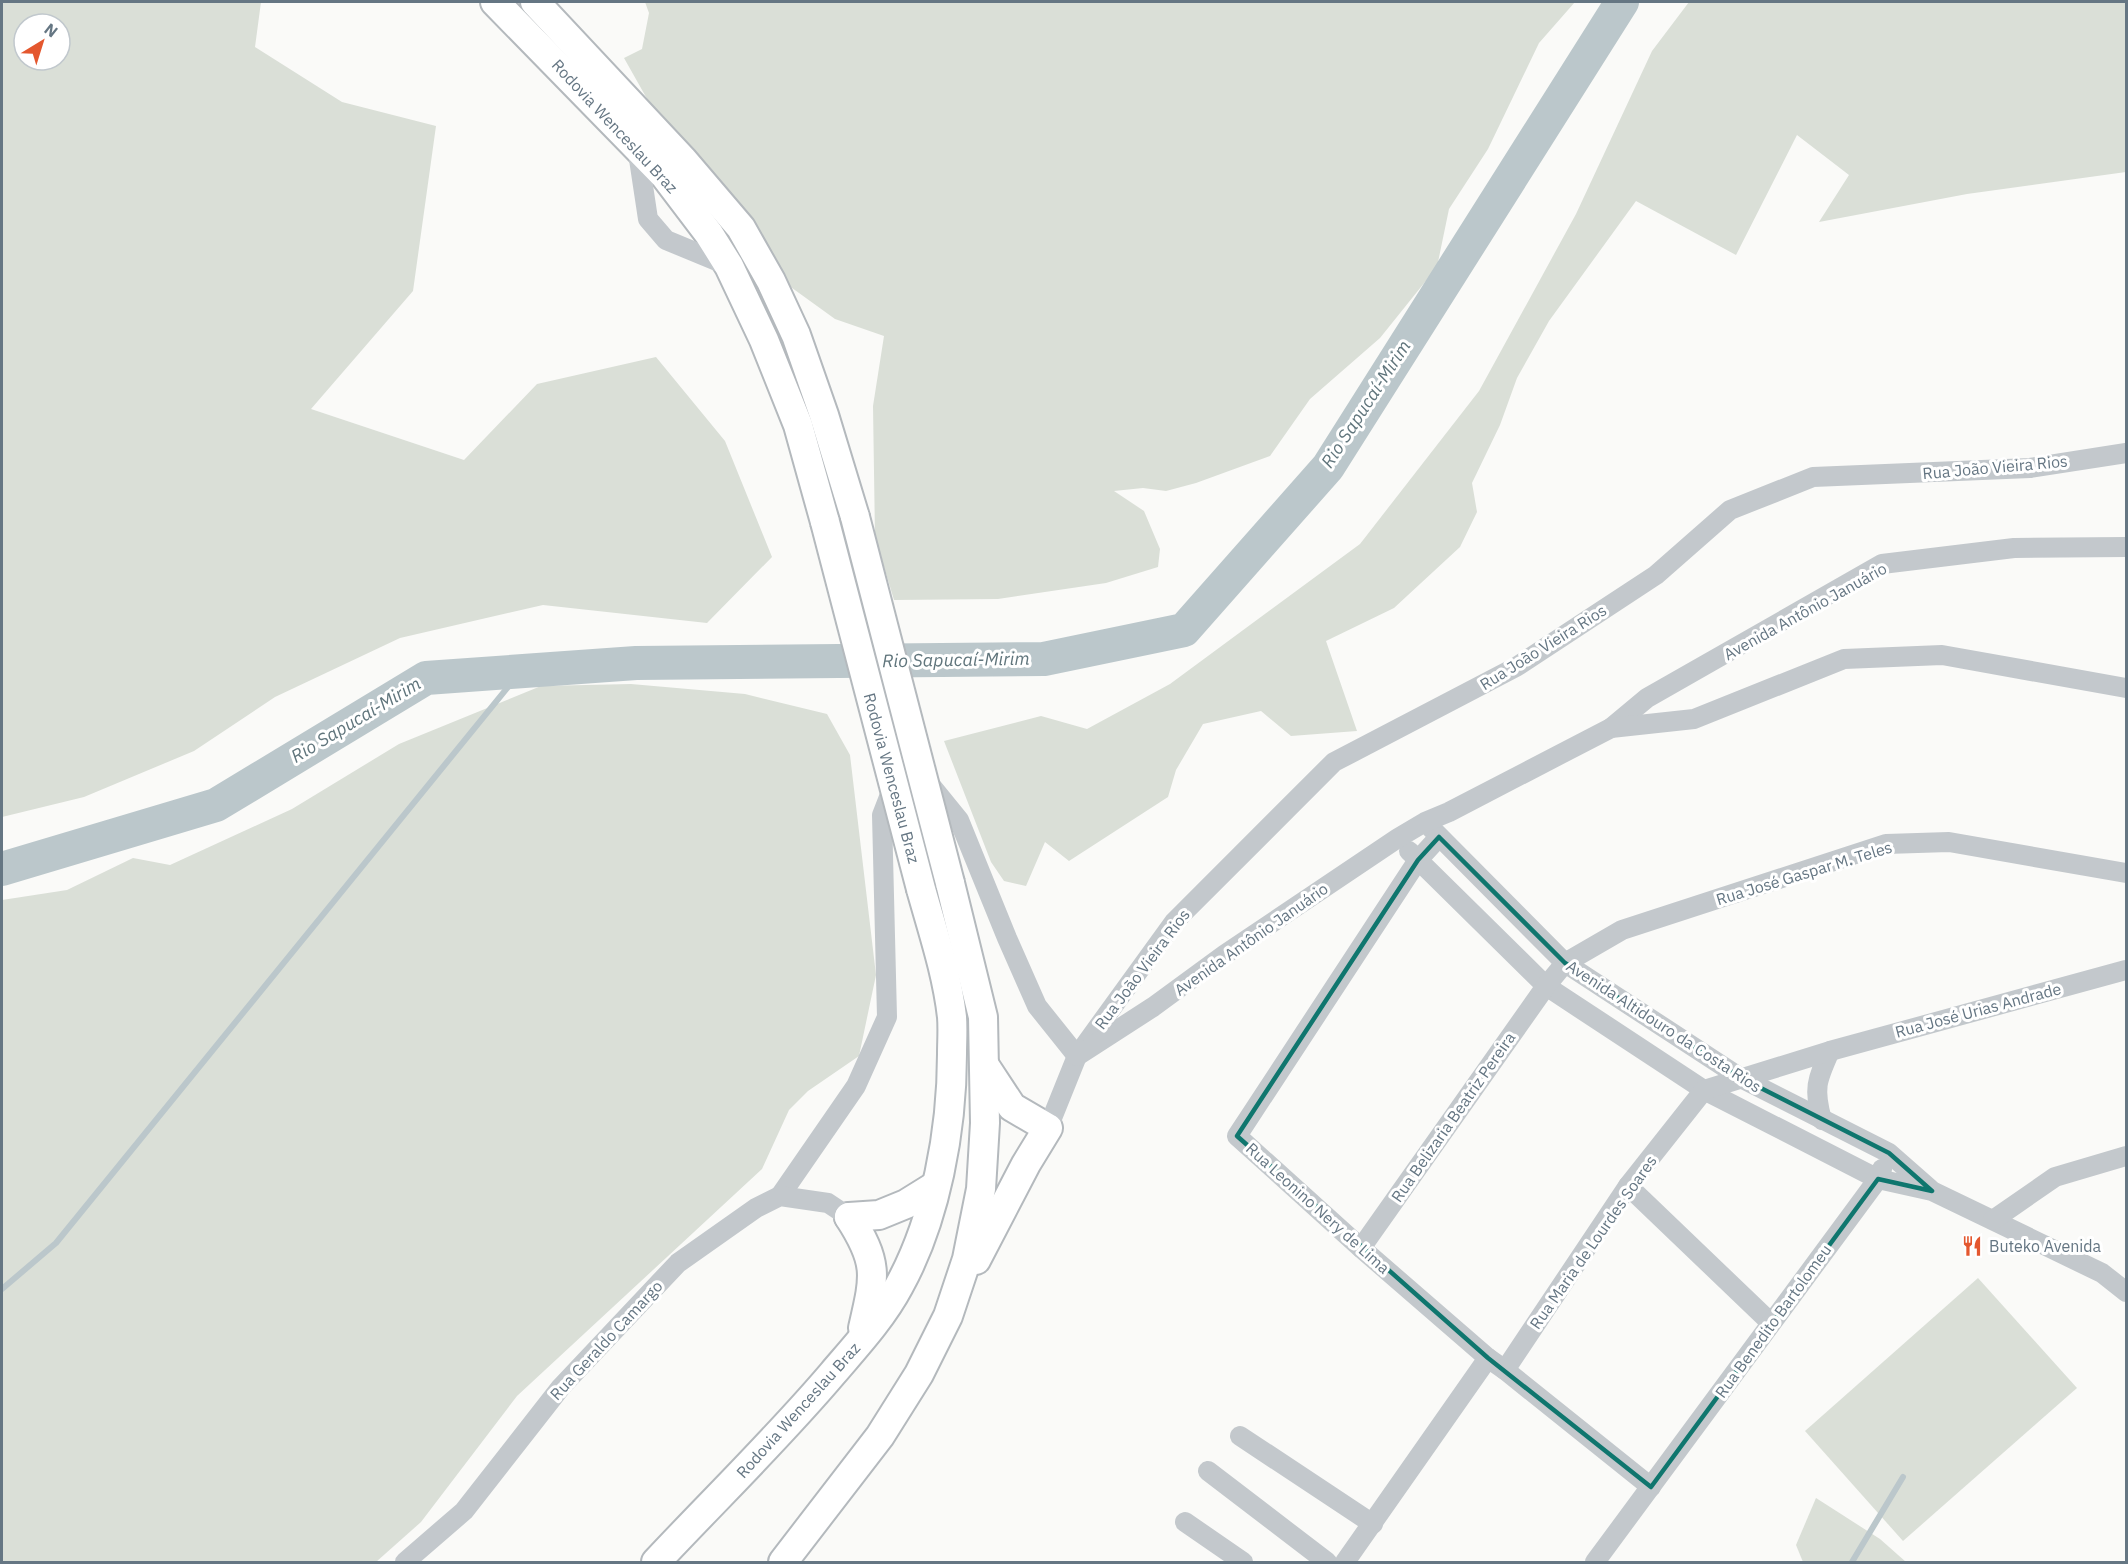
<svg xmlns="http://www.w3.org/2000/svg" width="2128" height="1564" font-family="'IBM Plex Sans',sans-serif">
<rect width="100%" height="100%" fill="#fafaf8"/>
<g fill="#dadfd7" fill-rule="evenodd">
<path d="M2 2H261L255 47 342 102 436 126 413 291 311 409 464 460 537 384 656 357 725 441 772 557 707 623 543 605 400 638 275 697 194 751 84 797 2 817ZM24 24H60V60H24Z"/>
<path d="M645 2H1575L1539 43 1488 149 1449 209 1437 267 1380 338 1310 399 1270 456 1196 483 1166 491 1143 488 1114 491 1144 511 1160 549 1158 567 1106 583 998 599 894 600 875 537 873 406 884 336 835 319 781 280 737 201 659 120 624 58 642 49 649 13Z"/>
<path d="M1689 2H2126V172L1967 194 1819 222 1849 175 1797 135 1736 255 1636 201 1549 321 1517 378 1500 425 1472 483 1477 512 1460 547 1394 608 1326 641 1357 731 1291 736 1261 711 1203 724 1176 770 1168 797 1069 861 1045 842 1026 886 1004 881 991 862 944 741 1041 716 1087 729 1170 684 1360 544 1479 391 1576 214 1652 51Z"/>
<path d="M631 684 745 694 827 714 850 755 876 975 859 1056 808 1091 789 1110 762 1169 517 1396 421 1522 376 1562H2V900L67 890 133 858 170 865 292 809 399 744 541 686Z"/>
<path d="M1978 1278 2077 1388 1903 1541 1805 1431Z"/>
<path d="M1816 1498 1880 1539 1906 1562H1803L1796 1545Z"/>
</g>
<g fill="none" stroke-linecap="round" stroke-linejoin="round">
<g stroke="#bbc7cb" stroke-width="6">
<path d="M2 1289 56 1243 521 671"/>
<path d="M1852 1562 1903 1477"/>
</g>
<path stroke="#bbc7cb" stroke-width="34" d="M2 869 216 805 426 678 636 663 1044 659 1184 630 1328 467 1622 2"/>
<g stroke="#b4b9bd" stroke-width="32">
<g id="highway">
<path d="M495 2 665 176 709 234 729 266 764 340 798 425 825 522"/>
<path d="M535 2 683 160 741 228 771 281 796 335 824 415 855 517"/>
<path d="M849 1217C879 1263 875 1276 863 1328"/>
<path d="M849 1217 879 1215 906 1204 935 1186"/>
<path d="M976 1260 1026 1164 1048 1128 1012 1107 985 1066"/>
<path d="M656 1562C715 1499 777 1439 833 1373 856 1346 882 1318 899 1286 936 1219 952 1130 952 1054 952 1042 953 1029 952 1017 947 973 933 932 921 889"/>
<path d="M783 1562 880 1436 919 1374 948 1316 967 1259 981 1189 985 1123 983 1017 950 883"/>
</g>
</g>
<g stroke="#c3c8cc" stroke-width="20">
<path d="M637 146 648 219 666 240 729 266"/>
<path d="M1611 728 1647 698 1882 564 2014 548 2126 547"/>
<path d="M1431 828 1565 963 1741 1078 1889 1153 1930 1189"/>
<path d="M1439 837 1418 860 1237 1136 1361 1248 1488 1358 1505 1370 1651 1487"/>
<path d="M1409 851 1546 986 1704 1090 1878 1179 1932 1191 2102 1273 2126 1292"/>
<path d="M1822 1120C1813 1088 1817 1080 1830 1051"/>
<path d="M1048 1128 1077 1056 1174 922 1334 762 1516 667 1656 575 1730 510 1813 477 2030 468 2126 453"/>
<path d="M1628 1186 1771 1323"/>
<path d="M780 1196 856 1086 887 1017 882 815 889 797 904 786 917 783 933 788 959 820 1007 938 1037 1006 1077 1056 1153 1007 1224 955 1398 838 1425 822 1449 812 1611 728 1694 719 1844 659 1942 655 2126 688"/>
<path d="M1993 1220 2055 1177 2126 1156"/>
<path d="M1361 1248 1546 986 1565 963 1622 930 1886 844 1949 842 2126 873"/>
<path d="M1505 1370 1628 1186 1704 1090 1830 1051 2126 970"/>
<path d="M1240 1436 1373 1524"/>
<path d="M1208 1471 1327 1562"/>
<path d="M1185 1522 1243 1562"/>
<path d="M405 1562 464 1511 561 1387 678 1263 756 1208 780 1196 828 1203 849 1217"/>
<path d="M1345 1562 1488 1358"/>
<path d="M1595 1562 1878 1179 1882 1169"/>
</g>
<use href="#highway" stroke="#fff" stroke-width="28"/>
<g stroke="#b4b9bd" stroke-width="32" stroke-linecap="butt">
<g id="highway-bridge">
<path d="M855 517 950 883"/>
<path d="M825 522 921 889"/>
</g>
</g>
<use href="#highway-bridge" stroke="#fff" stroke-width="28"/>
</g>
<path fill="none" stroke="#0f766e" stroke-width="4.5" stroke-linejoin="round" d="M1439 837 1565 963 1741 1078 1889 1153 1932 1191 1878 1179 1651 1487 1488 1358 1237 1136 1418 860Z"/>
<defs>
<g id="restaurant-bare" transform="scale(1.62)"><path d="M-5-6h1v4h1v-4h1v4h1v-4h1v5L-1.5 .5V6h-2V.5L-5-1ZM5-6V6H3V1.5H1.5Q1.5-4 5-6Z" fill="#e4572e" stroke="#fff" stroke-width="2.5" paint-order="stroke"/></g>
</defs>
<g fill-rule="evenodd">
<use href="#restaurant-bare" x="1972" y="1246"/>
</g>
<g text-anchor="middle" stroke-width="6" stroke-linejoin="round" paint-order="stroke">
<g font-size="16" fill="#657683" stroke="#fff">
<text transform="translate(615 126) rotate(47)" y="6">Rodovia Wenceslau Braz</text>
<text transform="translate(1995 467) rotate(-5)" y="6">Rua João Vieira Rios</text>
<text transform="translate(1805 611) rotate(-29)" y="6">Avenida Antônio Januário</text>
<text transform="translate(1543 647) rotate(-32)" y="6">Rua João Vieira Rios</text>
<text transform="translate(892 778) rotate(75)" y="6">Rodovia Wenceslau Braz</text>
<text transform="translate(1804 873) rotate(-17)" y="6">Rua José Gaspar M. Teles</text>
<text transform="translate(1251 939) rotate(-35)" y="6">Avenida Antônio Januário</text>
<text transform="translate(1142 969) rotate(-53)" y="6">Rua João Vieira Rios</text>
<text transform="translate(1978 1010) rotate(-15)" y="6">Rua José Urias Andrade</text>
<text transform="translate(1664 1026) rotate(33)" y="6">Avenida Altidouro da Costa Rios</text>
<text transform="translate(1453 1117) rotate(-55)" y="6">Rua Belizaria Beatriz Pereira</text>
<text transform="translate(1318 1208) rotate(42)" y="6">Rua Leonino Nery de Lima</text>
<text transform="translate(1593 1242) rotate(-55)" y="6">Rua Maria de Lourdes Soares</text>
<text transform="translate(1773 1321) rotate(-54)" y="6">Rua Benedito Bartolomeu</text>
<text transform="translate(606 1340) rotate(-47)" y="6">Rua Geraldo Camargo</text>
<text transform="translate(798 1410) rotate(-48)" y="6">Rodovia Wenceslau Braz</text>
</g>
<g font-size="16" fill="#657683" stroke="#fff" text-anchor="start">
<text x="1989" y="1252">Buteko Avenida</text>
</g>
<g font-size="18" font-style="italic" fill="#60757c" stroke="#fff">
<text transform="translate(1366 404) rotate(-57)" y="6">Rio Sapucaí-Mirim</text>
<text transform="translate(956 660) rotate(-1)" y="6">Rio Sapucaí-Mirim</text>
<text transform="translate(356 720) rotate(-31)" y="6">Rio Sapucaí-Mirim</text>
</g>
</g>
<rect width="2128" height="1564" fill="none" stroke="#657683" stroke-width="6"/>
<g transform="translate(42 42) rotate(38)"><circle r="28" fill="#ffffff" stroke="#c1c8cd" stroke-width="1.5"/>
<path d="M0-4.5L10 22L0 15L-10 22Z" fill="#e4572e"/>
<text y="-9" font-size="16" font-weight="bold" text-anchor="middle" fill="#657683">N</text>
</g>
</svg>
